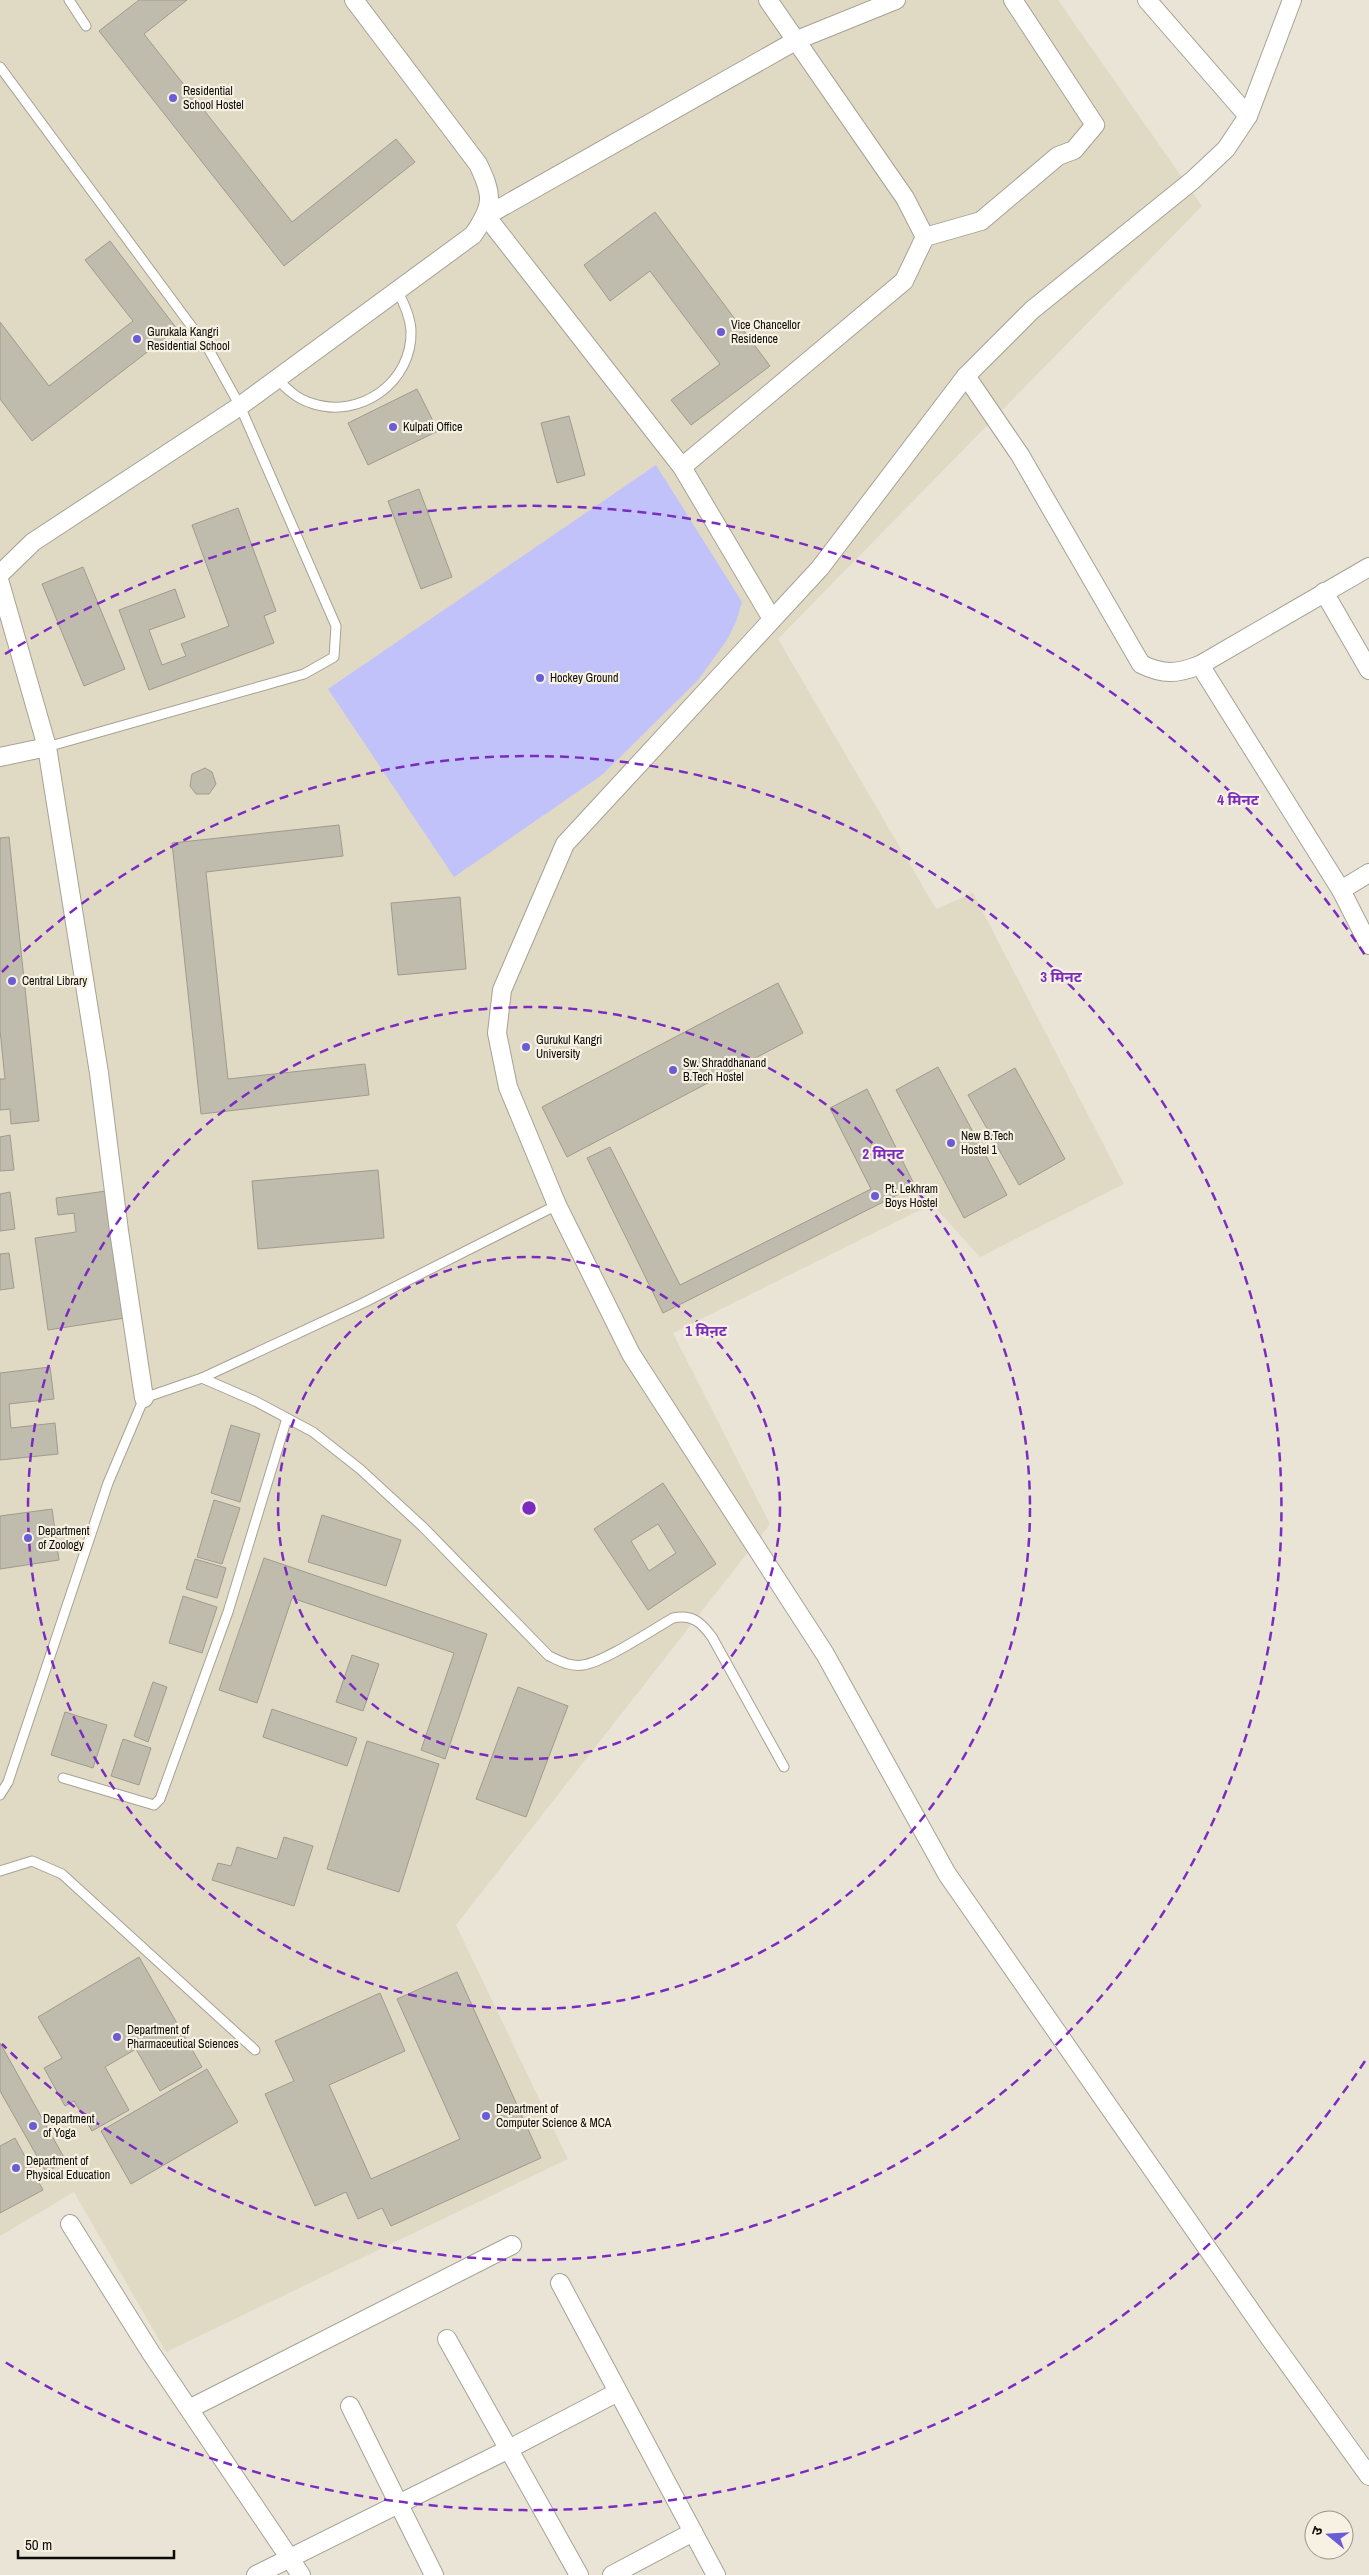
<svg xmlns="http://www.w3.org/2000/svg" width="1369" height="2575" font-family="'Archivo Narrow','Noto Sans Devanagari',sans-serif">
<rect width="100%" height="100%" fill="#e9e4d6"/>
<path fill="#e0d9c4" d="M0 0H1058L1202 206 778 639 936 909 973 893 1124 1184 980 1257 932 1204 673 1333 770 1524 456 1925 568 2159 166 2352 74 2192 0 2236Z"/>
<path fill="#c2c2fa" d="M656 465 742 602 736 622 727 640 698 680 602 775 454 877 328 689Z"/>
<g fill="#bfbbad" stroke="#9f9b8d" fill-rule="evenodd">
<path d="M139 0H187L144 34 292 222 396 139 415 162 284 266 99 31Z"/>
<path d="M655 212 770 366 691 425 671 400 720 364 650 271 610 301 584 265Z"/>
<path d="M110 241 177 329 32 441 0 399V322L49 386 133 321 85 260Z"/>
<path d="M417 389 438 431 368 465 348 423Z"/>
<path d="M569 416 585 475 557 483 541 423Z"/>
<path d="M419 489 452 577 421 589 388 501Z"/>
<path d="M238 508 276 611 264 616 274 643 149 690 119 610 175 589 185 617 149 630 162 665 186 656 181 644 229 626 192 525Z"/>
<path d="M83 567 125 669 84 686 42 584Z"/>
<path d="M205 768 212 772 216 784 209 794H196L190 786 192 774Z"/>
<path d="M339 825 343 856 206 872 228 1079 365 1064 369 1095 201 1114 172 843Z"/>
<path d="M9 837 39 1121 11 1124 10 1109 0 1110V1079H5L0 1030V838Z"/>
<path d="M460 897 466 969 398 975 391 903Z"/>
<path d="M778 983 803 1033 567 1157 542 1107Z"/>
<path d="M938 1067 1007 1195 964 1218 896 1090Z"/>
<path d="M1015 1068 1065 1159 1019 1185 968 1095Z"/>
<path d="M867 1089 915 1186 663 1313 587 1158 610 1147 680 1285 871 1189 830 1108Z"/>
<path d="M10 1135 14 1170 0 1171V1137Z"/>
<path d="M378 1170 384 1238 258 1249 252 1181Z"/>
<path d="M106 1191 125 1318 48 1330 35 1238 76 1232 74 1213 58 1215 56 1198Z"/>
<path d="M10 1192 15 1229 0 1231V1194Z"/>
<path d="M9 1253 14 1288 0 1290V1254Z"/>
<path d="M50 1367 54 1399 9 1404 11 1428 55 1423 58 1454 0 1460V1373Z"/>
<path d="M231 1425 260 1434 240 1502 211 1493Z"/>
<path d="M663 1483 716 1564 648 1610 594 1529ZM658 1524 676 1553 649 1571 631 1541Z"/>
<path d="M214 1500 240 1508 222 1564 197 1557Z"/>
<path d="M52 1509 59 1560 0 1569V1516Z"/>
<path d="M322 1515 401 1540 386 1586 308 1562Z"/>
<path d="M264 1558 487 1634 445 1759 421 1750 454 1653 292 1598 257 1703 219 1690Z"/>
<path d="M195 1559 226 1568 217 1598 186 1589Z"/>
<path d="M183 1596 217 1607 202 1653 169 1643Z"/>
<path d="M352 1655 379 1664 363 1711 336 1702Z"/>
<path d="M153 1682 167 1687 148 1742 134 1736Z"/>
<path d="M518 1687 568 1706 526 1817 476 1799Z"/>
<path d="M272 1709 357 1738 347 1766 263 1737Z"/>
<path d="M65 1712 107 1725 93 1768 51 1755Z"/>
<path d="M123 1739 151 1748 139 1785 111 1776Z"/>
<path d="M367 1741 439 1764 399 1892 327 1869Z"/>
<path d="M284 1837 313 1846 294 1906 212 1880 218 1863 231 1866 237 1847 277 1859Z"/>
<path d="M139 1957 202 2067 160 2091 136 2049 105 2067 129 2110 92 2131 74 2101 65 2106 44 2068 62 2058 38 2017Z"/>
<path d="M457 1972 541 2158 391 2226 382 2208 358 2219 346 2192 315 2206 265 2094 294 2081 275 2041 380 1993 405 2051 329 2085 371 2179 460 2139 397 1999Z"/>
<path d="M0 2043 66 2161 46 2172 0 2091Z"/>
<path d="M207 2069 238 2122 131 2184 101 2131Z"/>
<path d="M15 2138 43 2190 0 2213V2146Z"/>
</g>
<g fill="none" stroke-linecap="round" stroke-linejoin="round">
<g stroke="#a6a294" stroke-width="11">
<g id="lane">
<path d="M69 0 86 26"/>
<path d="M0 67 209 350 240 406 336 626 334 657 304 674 47 747"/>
<path d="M277 379C287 389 297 399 311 403 360 420 413 382 411 330 410 316 404 303 397 290"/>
<path d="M202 1378 255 1401 313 1432 360 1469 423 1527 549 1656C560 1661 570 1667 583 1665 604 1662 652 1630 673 1618 692 1614 701 1622 712 1637L784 1767"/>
<path d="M63 1778 154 1805 160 1799 228 1612 287 1418"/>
<path d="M0 1795 8 1782 108 1483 144 1398 202 1378 363 1303 557 1205"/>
<path d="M0 1871 32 1861 62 1874 255 2050"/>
</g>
</g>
<g stroke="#a6a294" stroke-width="20">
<g id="street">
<path d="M768 0 905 198 925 237"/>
<path d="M1147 0 1248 116"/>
<path d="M1292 0 1248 116 1226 149 1193 180 1032 310 966 376 820 568 565 844 502 990 497 1033 508 1087 557 1205 631 1354 825 1654 947 1874 1269 2337 1369 2476"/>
<path d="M966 376 1020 455 1141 664C1163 675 1177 674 1200 665L1369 567"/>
<path d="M682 467 904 281 925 237 981 221 1058 156 1074 150 1095 125 1013 0"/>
<path d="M0 574 33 542 240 406 473 235C494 205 493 195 478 164L354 0"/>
<path d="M0 583 47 747 99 1073 119 1231 144 1398"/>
<path d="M1324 592 1369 670"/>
<path d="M772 619 682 467 486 216 797 40 896 0"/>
<path d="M1200 665 1341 890 1369 873"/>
<path d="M0 757 47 747"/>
<path d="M1341 890 1369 945"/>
<path d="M70 2224 151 2353 301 2575"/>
<path d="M560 2283 716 2575"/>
<path d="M447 2339 579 2575"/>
<path d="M350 2406 434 2575"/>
<path d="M189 2409 512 2245"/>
<path d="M256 2575 509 2449 618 2392"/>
<path d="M612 2575 693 2532"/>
</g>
</g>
<use href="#lane" stroke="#fff" stroke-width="9"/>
<use href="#street" stroke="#fff" stroke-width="18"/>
</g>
<g fill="none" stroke="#7b2cbf" stroke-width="2.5" stroke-dasharray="9 6">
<circle cx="529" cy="1508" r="251"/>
<circle cx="529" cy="1508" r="501"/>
<path d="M2 972A752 752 0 1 1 2 2044"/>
<path d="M1365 2061A1002 1002 0 0 1 5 2362M5 654A1002 1002 0 0 1 1365 955"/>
</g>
<g fill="#6a5cd6" stroke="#f6f1e3" stroke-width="2">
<circle cx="173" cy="98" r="5"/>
<circle cx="721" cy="332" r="5"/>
<circle cx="137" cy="339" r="5"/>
<circle cx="393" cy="427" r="5"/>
<circle cx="540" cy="678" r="5"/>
<circle cx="12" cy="981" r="5"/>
<circle cx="526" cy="1047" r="5"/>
<circle cx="673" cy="1070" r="5"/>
<circle cx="951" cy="1143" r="5"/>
<circle cx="875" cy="1196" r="5"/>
<circle cx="28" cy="1538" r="5"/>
<circle cx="117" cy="2037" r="5"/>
<circle cx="486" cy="2116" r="5"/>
<circle cx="33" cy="2126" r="5"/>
<circle cx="16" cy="2168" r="5"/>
</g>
<g text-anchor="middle" stroke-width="4.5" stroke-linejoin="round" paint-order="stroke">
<g font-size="12" fill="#0d0b07" stroke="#f6f1e3" text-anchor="start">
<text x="183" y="95">Residential<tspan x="183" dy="14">School Hostel</tspan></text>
<text x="731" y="329">Vice Chancellor<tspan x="731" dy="14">Residence</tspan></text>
<text x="147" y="336">Gurukala Kangri<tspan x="147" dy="14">Residential School</tspan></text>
<text x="403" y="431">Kulpati Office</text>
<text x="550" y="682">Hockey Ground</text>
<text x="22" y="985">Central Library</text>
<text x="536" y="1044">Gurukul Kangri<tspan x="536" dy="14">University</tspan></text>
<text x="683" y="1067">Sw. Shraddhanand<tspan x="683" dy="14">B.Tech Hostel</tspan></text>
<text x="961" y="1140">New B.Tech<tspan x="961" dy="14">Hostel 1</tspan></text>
<text x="885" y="1193">Pt. Lekhram<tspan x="885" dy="14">Boys Hostel</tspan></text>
<text x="38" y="1535">Department<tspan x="38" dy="14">of Zoology</tspan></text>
<text x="127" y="2034">Department of<tspan x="127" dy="14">Pharmaceutical Sciences</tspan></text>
<text x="496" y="2113">Department of<tspan x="496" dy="14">Computer Science &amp; MCA</tspan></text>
<text x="43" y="2123">Department<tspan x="43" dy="14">of Yoga</tspan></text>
<text x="26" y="2165">Department of<tspan x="26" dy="14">Physical Education</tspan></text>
</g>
</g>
<circle cx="529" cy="1508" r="8" fill="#7b2cbf" stroke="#f6f1e3" stroke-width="2.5"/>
<g font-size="15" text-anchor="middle" font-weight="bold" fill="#7b2cbf" stroke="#f6f1e3" stroke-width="4.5" stroke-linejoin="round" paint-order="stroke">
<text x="1238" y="805">4 मिनट</text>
<text x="1061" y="982">3 मिनट</text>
<text x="883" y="1159">2 मिनट</text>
<text x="706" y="1336">1 मिनट</text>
</g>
<g transform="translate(1329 2535) rotate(288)"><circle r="24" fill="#f6f1e3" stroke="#99958b"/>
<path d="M0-4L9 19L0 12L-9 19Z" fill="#6a5cd6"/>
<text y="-8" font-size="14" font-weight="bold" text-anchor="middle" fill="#0d0b07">उ</text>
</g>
<path d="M18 2550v8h156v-8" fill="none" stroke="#0d0b07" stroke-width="2.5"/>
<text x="25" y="2550" font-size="15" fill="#0d0b07" stroke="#f6f1e3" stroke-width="4" paint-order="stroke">50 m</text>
</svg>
